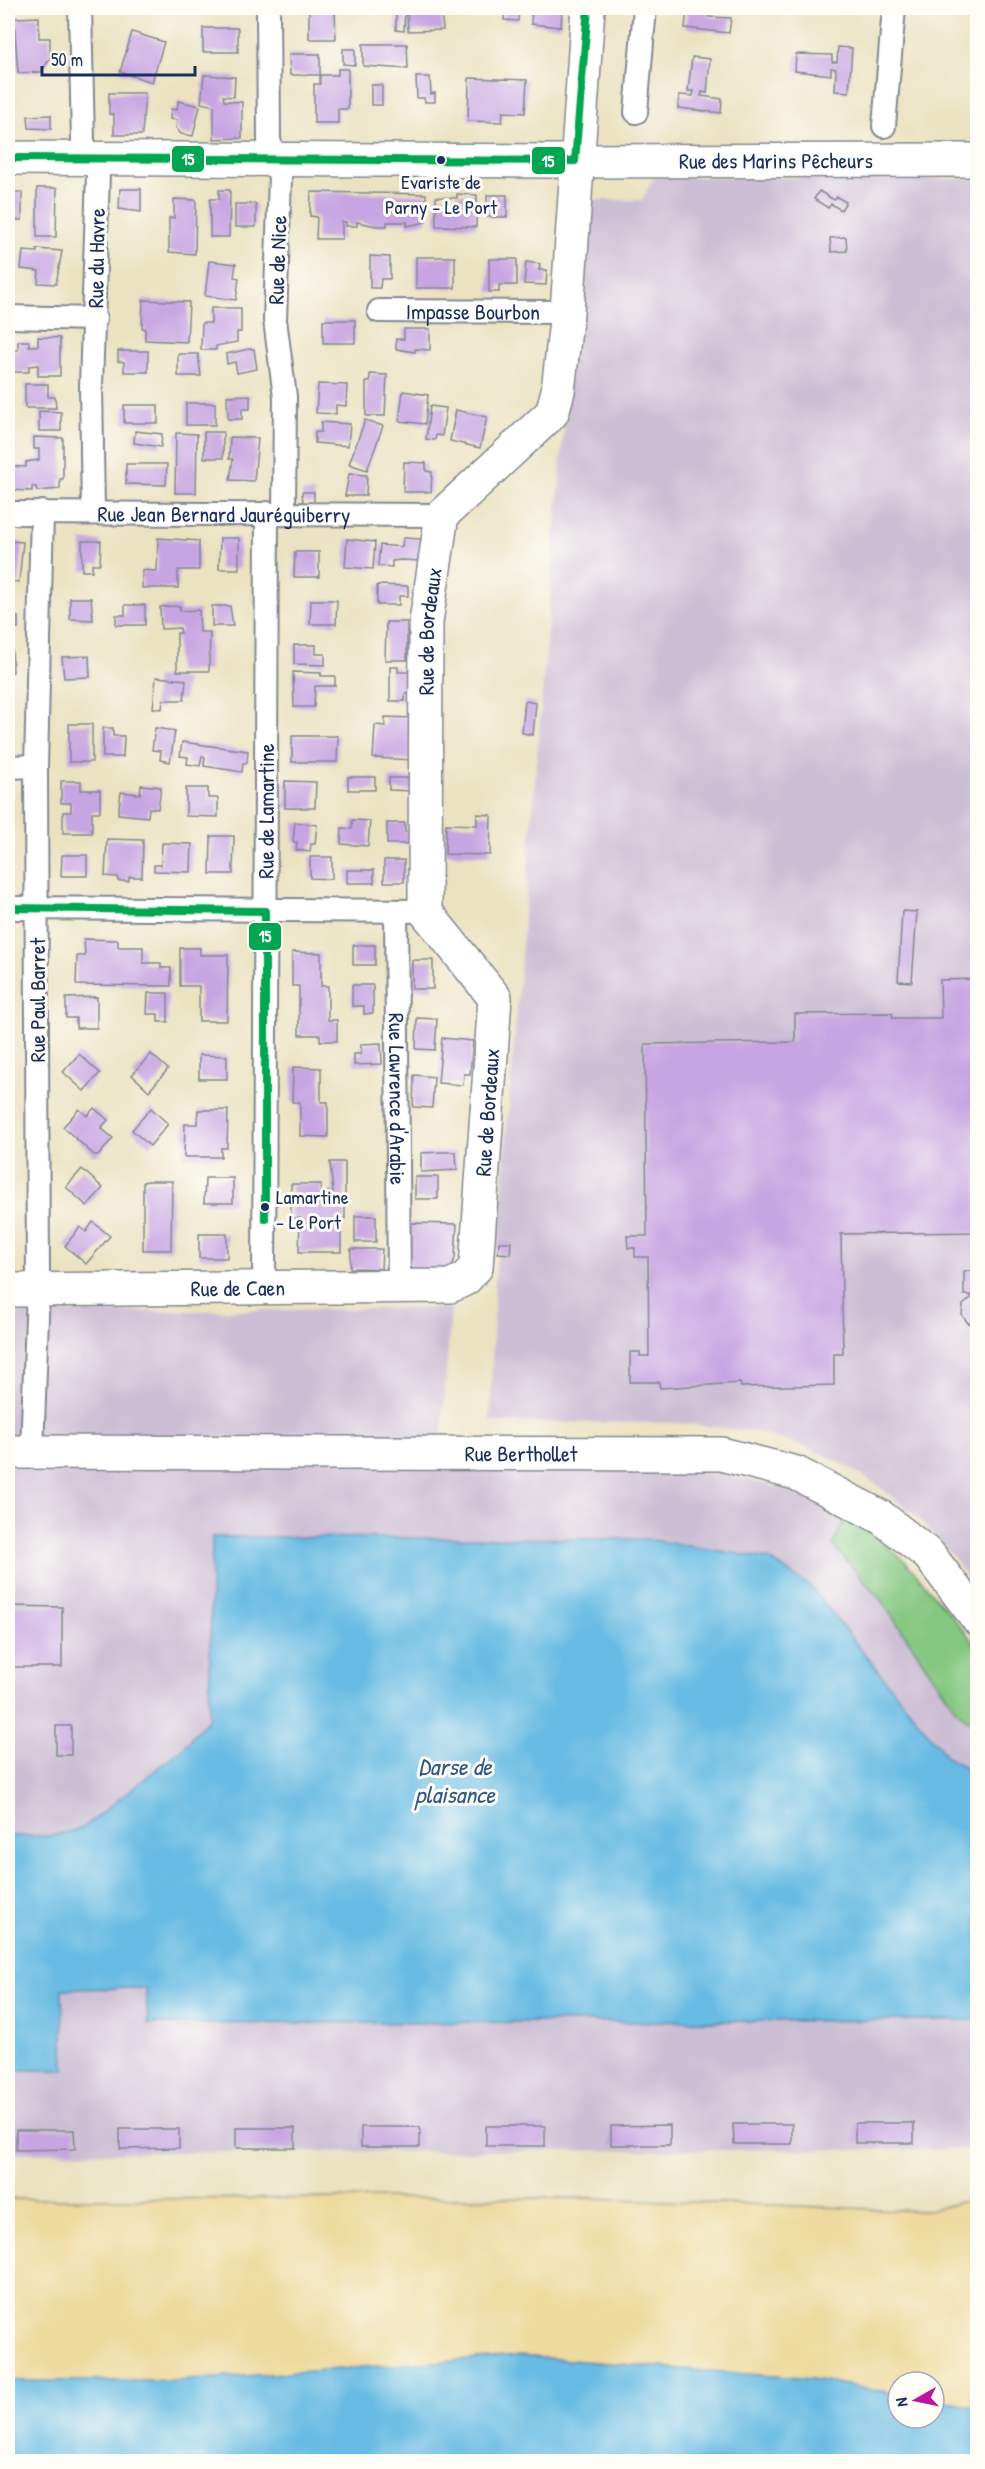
<svg xmlns="http://www.w3.org/2000/svg" width="985" height="2469" font-family="'Patrick Hand',sans-serif">
<rect width="100%" height="100%" fill="#fdfcf7"/>
<filter id="ink" filterUnits="userSpaceOnUse"><feTurbulence type="fractalNoise" baseFrequency=".0167" numOctaves="2"/><feDisplacementMap in="SourceGraphic" scale="12" xChannelSelector="R" yChannelSelector="G"/><feConvolveMatrix kernelMatrix="1 2 1 2 8 2 1 2 1" color-interpolation-filters="sRGB"/></filter>
<filter id="wash" filterUnits="userSpaceOnUse"><feTurbulence type="fractalNoise" baseFrequency=".008" numOctaves="4" result="noise"/><feDisplacementMap in="SourceGraphic" scale="24" xChannelSelector="R" yChannelSelector="G"/><feGaussianBlur stdDeviation="1.35" result="paint"/><feColorMatrix in="noise" values="0 0 0 0 0 0 0 0 0 0 0 0 0 0 0 0 0 1.4 0 .05"/><feComposite in="paint" operator="in"/></filter>
<g filter="url(#wash)">
<rect width="100%" height="100%" fill="#ebe2c1"/>
<g fill="#ccbed4">
<path d="M654 177 977 179V1594L956 1560 918 1518 877 1485 845 1465 808 1448 758 1432 676 1423 490 1422 495 1280 582 200H642Z"/>
<path d="M451 1308 439 1470H671L729 1475 793 1491 847 1515 906 1562 977 1646V2149L8 2153V1313Z"/>
</g>
<path fill="#84c780" stroke="#507b6f" stroke-width="1.5" d="M847 1515 906 1562 977 1646V1729L955 1708 881 1600 833 1545Z"/>
<path fill="#eeda9e" stroke="#84847e" stroke-width="1.5" d="M590 2198 926 2211 977 2198V2407L934 2400V2382H898V2394L811 2379 519 2356 176 2381H8V2199Z"/>
<g fill="#67bbe3" stroke="#4175a0" stroke-width="1.5">
<path d="M212 1537 646 1539 769 1559 811 1587 947 1757 977 1775V2020L148 2024 146 1988 62 1989 64 2070H8V1836H51L83 1828 183 1748 209 1718Z"/>
<path d="M519 2356 811 2379 898 2394V2418H934V2400L977 2407V2461H8V2381H176Z"/>
</g>
<g id="blocks">
<g fill="#c7a4e2">
<path d="M396 8H405L404 31 396 30Z"/>
<path d="M407 8H441L443 30 408 31Z"/>
<path d="M505 8H519L518 21 504 20Z"/>
<path d="M532 8H562L561 27 531 24Z"/>
<path d="M696 8H716L715 13 709 12V17L731 18 729 33 685 28 687 10 696 11Z"/>
<path d="M309 11H335L336 39H309Z"/>
<path d="M39 17V38H50V59L41 72 18 73 14 18Z"/>
<rect x="203" y="28" width="35" height="24"/>
<path d="M132 32 164 42 152 82 120 72Z"/>
<path d="M363 44H407L408 69 363 66Z"/>
<path d="M838 47 852 48 849 92 835 91 836 69 831 68V75L795 71 796 54 832 55V62H837Z"/>
<path d="M343 49H355V65L343 64Z"/>
<path d="M289 54H320V75H338V69H348V109H338V123H314V84H320V75H290Z"/>
<path d="M692 57 710 59 707 93 702 92 701 96 722 99 721 113 678 108 679 95 693 96 694 91H688Z"/>
<path d="M204 75 235 77 234 97 223 96 224 101 242 102V138L214 139V106L201 103Z"/>
<path d="M416 77H430L431 94 435 93V102H425L424 98H417Z"/>
<path d="M469 78 527 80 525 113 503 112 502 122 468 121Z"/>
<rect x="371" y="85" width="11" height="20"/>
<path d="M109 93H145L142 135H114V114H109Z"/>
<path d="M178 101 200 106 193 136 181 134 176 128 177 120 170 119 171 109 177 110Z"/>
<path d="M51 115V129L29 128 28 116Z"/>
<path d="M37 188H57L56 237H37Z"/>
<path d="M120 189H141V212L119 209Z"/>
<path d="M219 190H230L229 237H210V199H219Z"/>
<path d="M819 191 834 200 837 197 846 202 841 210 831 204 828 208 814 199Z"/>
<rect x="8" y="192" width="14" height="28"/>
<path d="M311 192 426 194V222L407 226V222H387V226H376L357 222V226H346V222H342V239H316L317 217 310 216Z"/>
<path d="M457 194 477 195 476 227 436 226V197L457 198Z"/>
<rect x="487" y="195" width="20" height="22"/>
<path d="M174 199 196 200 195 254 169 252V218H174Z"/>
<rect x="235" y="204" width="21" height="23"/>
<path d="M846 237 847 251 831 252 830 238Z"/>
<path d="M37 249 62 251 56 284 38 283 39 271 21 269 23 251 37 252Z"/>
<path d="M370 256 390 257V279H381L380 288H370Z"/>
<rect x="416" y="257" width="39" height="31"/>
<path d="M489 259H517V285H499V292H489Z"/>
<path d="M209 261 236 264 234 277 239 278 236 300 205 296Z"/>
<path d="M526 262 540 264 539 270H547L546 285 524 284Z"/>
<path d="M143 300 189 302 187 342 145 340V328H142Z"/>
<path d="M211 308H241V332H237V342L216 346V350H201L202 323H211Z"/>
<rect x="323" y="320" width="32" height="23"/>
<path d="M404 329H430V350L415 349V352L396 349V339H404Z"/>
<path d="M38 337 60 338V376H38V365L29 366V372H9V350H18V341H29V346H38Z"/>
<path d="M249 349H254L257 369 237 373 235 362 227 364 226 354Z"/>
<path d="M118 351H148V372H124V362L118 361Z"/>
<path d="M178 354H198L201 376H178Z"/>
<path d="M370 374 387 375 385 416H366V382H370Z"/>
<path d="M25 384H48V397H55L56 408H25Z"/>
<path d="M318 384 347 385 346 406 336 405V414L316 413Z"/>
<path d="M403 391 428 395 425 424 399 421Z"/>
<path d="M250 395V409H242V419H228L227 396Z"/>
<rect x="186" y="403" width="29" height="22"/>
<rect x="124" y="405" width="34" height="18"/>
<path d="M430 406 446 408 442 436 436 435 435 440 426 439Z"/>
<path d="M456 410 487 417 480 448 450 441Z"/>
<path d="M39 411 61 412V431H39Z"/>
<path d="M365 420 383 426 367 470 349 464Z"/>
<path d="M321 422 350 424 348 446 315 443V432H321Z"/>
<path d="M135 431 162 434 161 447 134 443Z"/>
<rect x="204" y="432" width="19" height="26"/>
<path d="M176 433 197 434 196 493H175Z"/>
<path d="M34 437 63 438V479H60V489L37 491 36 487H32V491L8 490V466L26 467V462L39 460V449H34Z"/>
<path d="M230 437 258 438 254 481 230 480 233 459H229Z"/>
<path d="M404 462 426 463V471L432 472 431 492H403Z"/>
<path d="M126 464H167L166 485 126 484Z"/>
<path d="M349 474 367 475 366 496H345Z"/>
<path d="M302 492H314V503H303Z"/>
<path d="M158 538 199 541V570H178V588H142V570L157 571Z"/>
<path d="M220 538H239V569H219Z"/>
<path d="M403 538 422 539 421 561 401 560 392 561V567L378 566 380 545 402 547Z"/>
<path d="M347 539 375 542 373 569 345 567Z"/>
<path d="M8 541 23 542 19 582 8 581Z"/>
<path d="M82 541H101L100 564H92V571H82Z"/>
<path d="M295 552H319V577H294Z"/>
<path d="M377 585 408 586V596H399V605H377Z"/>
<path d="M70 598H91L93 620 70 619Z"/>
<path d="M311 600H337L336 624H310Z"/>
<path d="M125 605H145V625H116V615H125Z"/>
<path d="M180 606V611L199 610 200 632H210L209 671H177V633H181L180 628 161 629 160 607Z"/>
<path d="M212 606H230L233 626H212Z"/>
<rect x="8" y="617" width="10" height="11"/>
<path d="M386 622H407V660H385Z"/>
<path d="M8 643H12L13 672H8Z"/>
<path d="M294 645H316V654H325V665L294 664Z"/>
<path d="M89 656 90 677 64 678 62 657Z"/>
<path d="M390 667H398V672H414V694H405V701H390Z"/>
<path d="M293 672 321 673V676H335V686H315L314 707H294Z"/>
<path d="M156 677 186 680 184 700H163L162 709 153 708Z"/>
<path d="M525 701 536 703 533 735 522 733Z"/>
<path d="M385 717 415 718 414 760 373 758 375 725 385 726Z"/>
<rect x="69" y="724" width="23" height="38"/>
<path d="M103 728H113V736H124L123 757H103Z"/>
<path d="M155 728 175 731 170 762 160 760 161 751 152 750Z"/>
<path d="M292 736H338L337 762H292Z"/>
<path d="M182 742 248 751 247 763H243L242 772 204 766 205 757 202 756 200 766 187 764 188 757 180 756Z"/>
<rect x="348" y="777" width="27" height="13"/>
<path d="M389 778H415V791L389 790Z"/>
<path d="M61 781H81V790H100V812H92V833H63V812H71V803H61Z"/>
<path d="M285 781 316 782 315 808H285Z"/>
<path d="M141 785 161 787 158 809 149 808 148 817 118 814 121 792 140 794Z"/>
<path d="M186 788H208V798H218V817L186 816Z"/>
<path d="M477 814 491 815 490 855 445 854 446 824 477 825Z"/>
<path d="M352 820 370 821 368 846 341 844 342 828 352 829Z"/>
<path d="M295 822 317 825 315 844H311L310 852 296 850 297 842H293Z"/>
<path d="M387 823H405V832H413V844H387Z"/>
<path d="M211 836H234L233 874H210Z"/>
<path d="M107 839 143 840 142 877H129V881H118V877L105 876Z"/>
<path d="M162 843 192 844 191 872 154 871V865H161Z"/>
<path d="M62 855H87V876H61Z"/>
<path d="M310 857H332V879L310 878Z"/>
<rect x="384" y="860" width="20" height="22"/>
<rect x="347" y="870" width="27" height="13"/>
<path d="M902 911 917 912 912 982 898 981Z"/>
<path d="M84 939 118 940V947H143V963H161V968H171V986L76 985 77 956H85Z"/>
<rect x="353" y="945" width="22" height="20"/>
<path d="M180 948H200V955H228L227 1021H199V986H180Z"/>
<path d="M292 952 321 953V986H328V1020H337V1041H320V1035H299V986H292Z"/>
<rect x="412" y="960" width="21" height="29"/>
<path d="M978 979V1232L841 1234 843 1354H834V1385L741 1387 740 1383 660 1388 659 1382H630V1352H640V1356H649L648 1257H635V1248H628L627 1236H647L645 1044 795 1042V1014L892 1013 893 1018H941L940 980Z"/>
<path d="M352 985H373V1013L364 1014V1006H352Z"/>
<path d="M148 993H168V1022H158V1014H147Z"/>
<path d="M97 997V1028H76V1018H66V998Z"/>
<path d="M417 1018 437 1019 435 1050 416 1049Z"/>
<path d="M442 1038 473 1041 470 1074H464L463 1085 438 1083Z"/>
<path d="M381 1043 382 1064 354 1065V1054H361V1044Z"/>
<path d="M79 1054 100 1073 84 1091 63 1072Z"/>
<path d="M151 1054 168 1069 149 1091 132 1075Z"/>
<path d="M199 1055 227 1056V1079H199Z"/>
<path d="M293 1067 321 1068V1102H328V1137L300 1136V1102H292Z"/>
<path d="M414 1075 434 1077 432 1108 413 1107Z"/>
<path d="M94 1108 108 1120 101 1128 113 1138 99 1155H94L63 1127 79 1109 87 1116Z"/>
<path d="M151 1108 168 1124 150 1146 132 1130Z"/>
<path d="M198 1110H228L227 1148H221V1157H184L185 1124H197Z"/>
<path d="M442 1152H456L457 1170 421 1172V1153Z"/>
<path d="M330 1162H345V1219H341V1252H299L300 1218H291V1184H321V1192H333Z"/>
<path d="M82 1169 103 1188 87 1206 66 1187Z"/>
<rect x="415" y="1177" width="23" height="22"/>
<path d="M205 1178H233V1203H204Z"/>
<path d="M149 1181H172L171 1250H143V1182Z"/>
<rect x="355" y="1216" width="21" height="26"/>
<path d="M93 1222 110 1236 86 1264 65 1246 80 1227 86 1232Z"/>
<path d="M409 1223 457 1224 455 1258 452 1267 441 1272 408 1271Z"/>
<rect x="199" y="1234" width="28" height="24"/>
<path d="M499 1242H511L510 1254 498 1253Z"/>
<path d="M351 1249H382L381 1269 350 1268Z"/>
<path d="M964 1271H978V1325L968 1323 962 1315 963 1305 971 1298V1295H964Z"/>
<path d="M8 1606 62 1607V1667H8Z"/>
<rect x="56" y="1726" width="15" height="29"/>
<rect x="855" y="2123" width="59" height="20"/>
<path d="M733 2124H792V2144H734Z"/>
<path d="M670 2125V2145H611V2126Z"/>
<rect x="486" y="2126" width="59" height="20"/>
<rect x="361" y="2127" width="59" height="20"/>
<rect x="236" y="2128" width="59" height="20"/>
<path d="M120 2129H179V2148L120 2149Z"/>
<path d="M16 2130H74L75 2149 16 2150Z"/>
</g>
</g>
</g>
<g filter="url(#ink)">
<use href="#blocks" fill-opacity="0" stroke="#838890" stroke-width="1.5"/>
<g fill="none" stroke-linecap="round" stroke-linejoin="round">
<g stroke="#838890" stroke-width="26">
<g id="street">
<path d="M80 8 83 142 98 174 91 386 93 512"/>
<path d="M268 8 269 140 280 177 275 320 285 397 284 513"/>
<path d="M636 112 645 8"/>
<path d="M884 126 894 8"/>
<path id="s1" d="M379 311 567 312"/>
<path d="M8 317 95 319"/>
<path id="s2" d="M8 513 442 515"/>
<path d="M8 767 36 766"/>
<path d="M8 908 425 911"/>
<path id="s3" d="M396 911 399 1286"/>
<path id="s4" d="M264 1288 267 513"/>
<path d="M32 1451 38 1290 36 766 42 512"/>
</g>
</g>
<g stroke="#838890" stroke-width="36">
<g id="secondary">
<path id="s5" d="M8 158 552 161 978 160"/>
<path id="s6" d="M8 1290 450 1286 465 1279 476 1267 495 998 425 911 426 622 442 515 552 413 558 391 567 312 588 8"/>
<path id="s7" d="M8 1452 721 1454 796 1473 881 1517 929 1555 978 1619"/>
</g>
</g>
<use href="#street" stroke="#fff" stroke-width="22"/>
<use href="#secondary" stroke="#fff" stroke-width="33"/>
<g stroke="#fdfcf7" stroke-width="12">
<g id="bus-1">
<path d="M8 158 575 161 588 8"/>
<path d="M8 908 265 911V1219"/>
</g>
</g>
<use href="#bus-1" stroke="#00a651" stroke-width="8"/>
</g>
</g>
<g fill="#1b2f5e" stroke="#fdfcf7" stroke-width="2">
<circle cx="441" cy="160" r="5"/>
<circle cx="265" cy="1207" r="5"/>
</g>
<g text-anchor="middle" stroke-width="6" stroke-linejoin="round" paint-order="stroke">
<g font-size="20" fill="#1b2f5e" stroke="#fdfcf7">
<text x="441" y="189">Evariste de<tspan x="441" dy="25">Parny - Le Port</tspan></text>
<text x="276" y="1204" text-anchor="start">Lamartine<tspan x="276" dy="25">- Le Port</tspan></text>
</g>
<g font-size="22" fill="#1b2f5e" stroke="#fdfcf7">
<text dy="8" stroke="none"><textPath href="#s5" startOffset="768">Rue des Marins Pêcheurs</textPath></text>
<text transform="translate(96 258) rotate(-89)" y="8">Rue du Havre</text>
<text transform="translate(277 260) rotate(-88)" y="8">Rue de Nice</text>
<text dy="8" stroke="none"><textPath href="#s1" startOffset="94">Impasse Bourbon</textPath></text>
<text dy="8" stroke="none"><textPath href="#s2" startOffset="216">Rue Jean Bernard Jauréguiberry</textPath></text>
<text dy="8" stroke="none"><textPath href="#s6" startOffset="1136">Rue de Bordeaux</textPath></text>
<text dy="8" stroke="none"><textPath href="#s4" startOffset="477">Rue de Lamartine</textPath></text>
<text transform="translate(37 1000) rotate(-90)" y="8">Rue Paul Barret</text>
<text dy="8" stroke="none"><textPath href="#s3" startOffset="188">Rue Lawrence d'Arabie</textPath></text>
<text dy="8" stroke="none"><textPath href="#s6" startOffset="630">Rue de Bordeaux</textPath></text>
<text dy="8" stroke="none"><textPath href="#s6" startOffset="230">Rue de Caen</textPath></text>
<text dy="8" stroke="none"><textPath href="#s7" startOffset="513">Rue Berthollet</textPath></text>
</g>
<g font-size="24" font-style="italic" fill="#325986" stroke="#fdfcf7">
<text x="455" y="1775">Darse de<tspan x="455" dy="28">plaisance</tspan></text>
</g>
</g>
<g stroke="#fdfcf7" stroke-width="2">
<rect x="171" y="145" width="34" height="28" rx="6" fill="#00a651"/>
<rect x="531" y="146" width="35" height="29" rx="6" fill="#00a651"/>
<rect x="248" y="922" width="34" height="29" rx="6" fill="#00a651"/>
</g>
<g font-size="16" text-anchor="middle" font-weight="bold" fill="#fff">
<text x="188" y="165">15</text>
<text x="548" y="167">15</text>
<text x="265" y="942">15</text>
</g>
<rect width="985" height="2469" fill="none" stroke="#fdfcf7" stroke-width="30"/>
<g transform="translate(916 2400) rotate(261)"><circle r="28" fill="#fdfcf7" stroke="#a3aaba" stroke-width="1.5"/>
<path d="M0-4.5L10 22L0 15L-10 22Z" fill="#b5179e"/>
<text y="-9" font-size="16" font-weight="bold" text-anchor="middle" fill="#1b2f5e">N</text>
</g>
<path d="M42 66v9h153v-9" fill="none" stroke="#1b2f5e" stroke-width="3"/>
<text x="51" y="66" font-size="18" fill="#1b2f5e" stroke="#fdfcf7" stroke-width="4.5" paint-order="stroke">50 m</text>
</svg>
